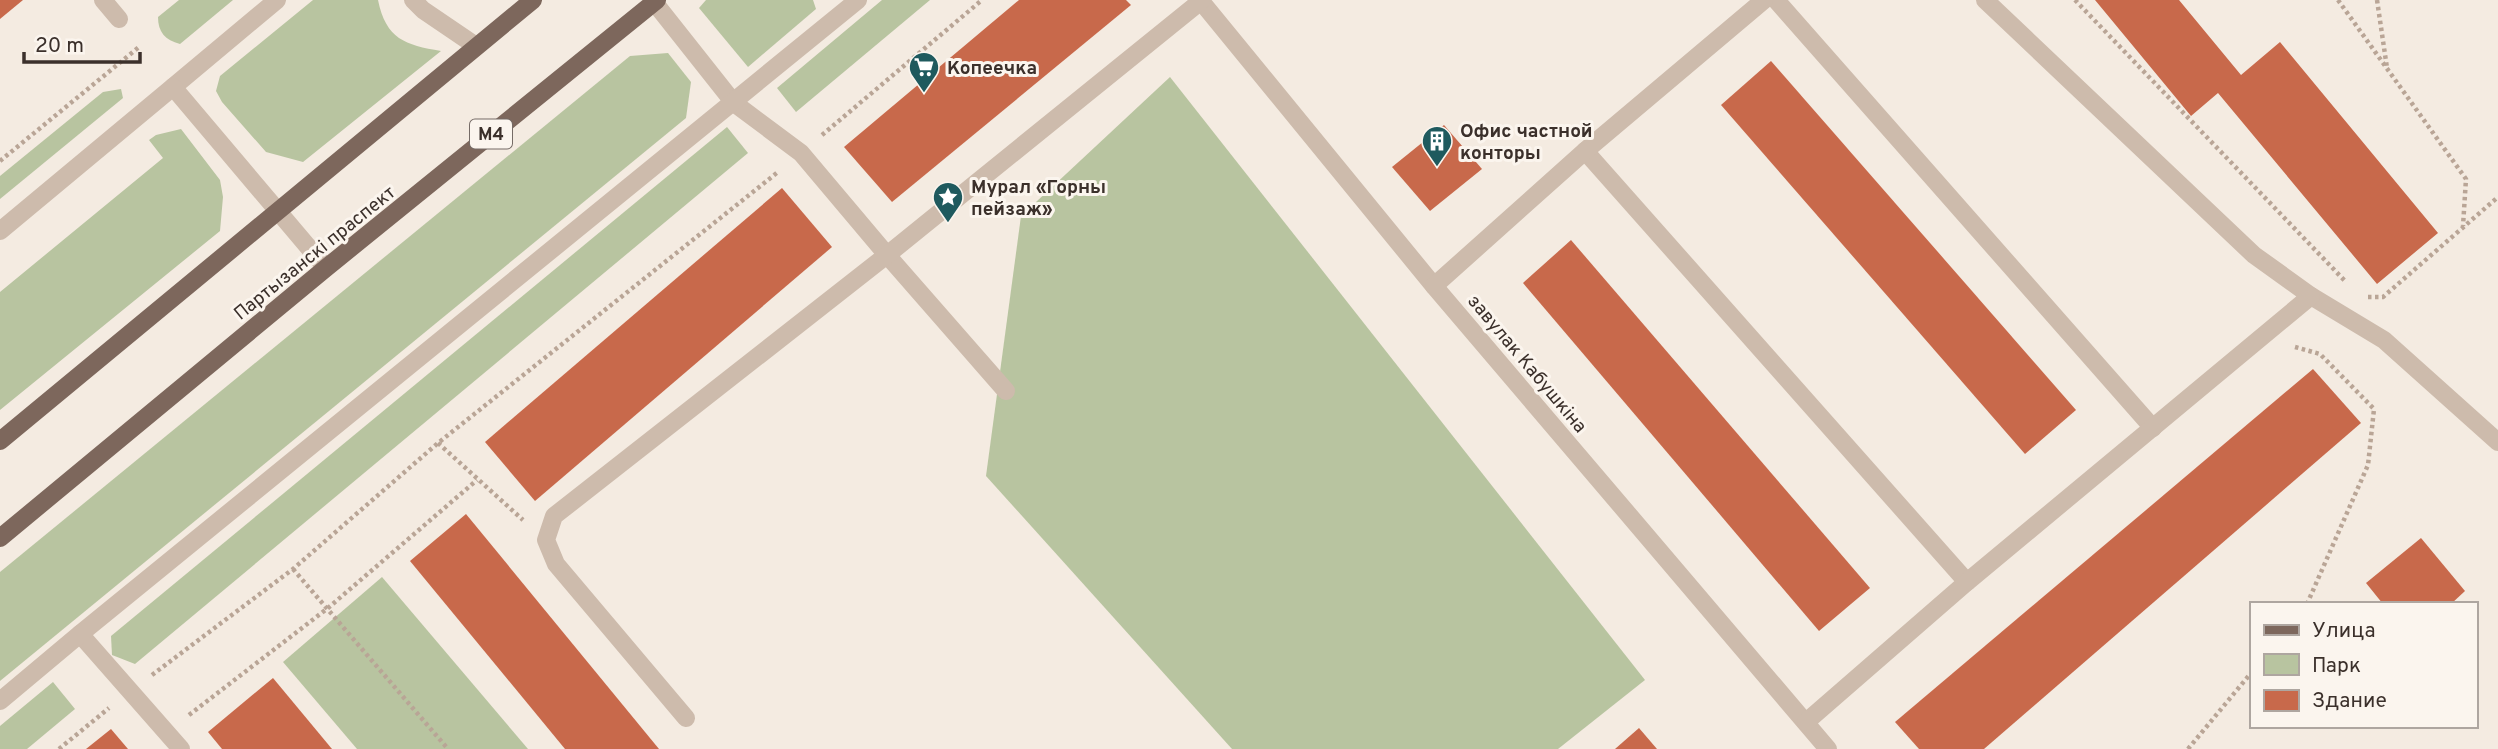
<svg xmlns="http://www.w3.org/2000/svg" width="2498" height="749" font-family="Overpass,sans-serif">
<rect width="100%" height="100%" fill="#f4ebe1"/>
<g fill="#b8c4a0">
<path d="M179 0H233L180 44C165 40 158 32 158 17Z"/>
<path d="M313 0H378C386 39 405 45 441 51L303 162 266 152 222 102 216 91 220 76Z"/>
<path d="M706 0H813L816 9 748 67 699 8Z"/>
<path d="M882 0H930L796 112 777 88Z"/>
<path d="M668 53 691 82 686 118 0 681V572L630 56Z"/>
<path d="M1170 77 1645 680 1558 749H1232L986 476 1021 216Z"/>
<path d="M121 89 123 98 0 199V176L103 92Z"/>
<path d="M727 127 748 153 135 664 112 655 111 636Z"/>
<path d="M181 129 220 180 223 197 220 231 0 410V292L163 158 149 140 156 135Z"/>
<path d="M382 577 528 749H357L283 662Z"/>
<path d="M53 682 75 709 27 749H0V726Z"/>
</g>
<g fill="#c8694b">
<path d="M0 0H23L0 19Z"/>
<path d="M1019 0H1126L1131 5 892 202 844 147Z"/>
<path d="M2095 0H2179L2241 75 2280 42 2438 233 2377 284 2218 93 2191 116Z"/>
<path d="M1771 61 2076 410 2025 454 1721 105Z"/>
<path d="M1444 125 1482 169 1430 211 1392 167Z"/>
<path d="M782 188 832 247 535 501 485 442Z"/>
<path d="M1571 240 1870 588 1819 631 1523 283Z"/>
<path d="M2313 369 2361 423 1984 749H1919L1895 722Z"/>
<path d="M466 514 659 749H565L410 561Z"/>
<path d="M2421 538 2465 591 2451 604H2383L2366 583Z"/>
<path d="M273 678 332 749H222L208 732Z"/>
<path d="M1639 728 1657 749H1615Z"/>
<path d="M111 729 128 749H86Z"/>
</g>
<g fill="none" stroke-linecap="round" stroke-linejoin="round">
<g stroke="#b9a596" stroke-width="4.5" stroke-dasharray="3.5 3.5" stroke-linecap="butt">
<path d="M2075 0 2345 281"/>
<path d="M2338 0 2466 179 2463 226"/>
<path d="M2377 0 2387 68"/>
<path d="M822 135 982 0"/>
<path d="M0 161 139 47"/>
<path d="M2368 297H2383L2498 197"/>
<path d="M2295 347 2320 354 2374 409 2368 465 2307 604"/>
<path d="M438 443 523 520"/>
<path d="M293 569 448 749"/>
<path d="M152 675 293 569 438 443 778 172"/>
<path d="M189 715 328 608 477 480"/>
<path d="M59 749 109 708"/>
<path d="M2188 749 2251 673"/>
</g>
<g stroke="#cdbbac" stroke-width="18">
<path d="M103 0 119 19"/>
<path d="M413 0 423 10 476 46"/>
<path d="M1200 0 1434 286 1828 749"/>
<path d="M1776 0 2153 428"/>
<path d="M654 2 734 103 801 153 887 255 1006 391"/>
<path d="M173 87 277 0"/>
<path d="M1585 151 1967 582"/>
<path d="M0 231 173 87 326 268"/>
<path d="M1434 286 1585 151 1764 0"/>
<path d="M2311 296 2384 340 2498 442"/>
<path d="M80 634 181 749"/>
<path d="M0 701 80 634 858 0"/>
<path d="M686 718 556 564 546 540 554 516 887 255 1201 1"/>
<path d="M1806 722 1967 582 2311 296 2254 255 1985 0"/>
</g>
<g stroke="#7d675c" stroke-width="18">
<path d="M0 441 533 0"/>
<path d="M0 538 326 268 657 0"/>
</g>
</g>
<defs>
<g id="supermarket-pin" transform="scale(1.575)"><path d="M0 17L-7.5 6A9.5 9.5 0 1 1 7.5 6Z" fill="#1f5a5e" stroke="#fbf5ee"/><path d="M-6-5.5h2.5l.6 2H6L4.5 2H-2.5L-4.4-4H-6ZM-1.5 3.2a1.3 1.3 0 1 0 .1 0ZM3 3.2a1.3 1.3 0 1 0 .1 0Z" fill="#fff"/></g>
<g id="building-pin" transform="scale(1.575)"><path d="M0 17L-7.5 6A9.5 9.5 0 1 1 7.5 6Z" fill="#1f5a5e" stroke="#fbf5ee"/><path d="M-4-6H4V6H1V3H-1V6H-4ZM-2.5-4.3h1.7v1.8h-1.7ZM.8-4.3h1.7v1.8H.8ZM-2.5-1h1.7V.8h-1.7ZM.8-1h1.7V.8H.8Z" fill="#fff"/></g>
<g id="sight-pin" transform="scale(1.575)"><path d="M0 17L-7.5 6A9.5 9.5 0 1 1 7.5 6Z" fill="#1f5a5e" stroke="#fbf5ee"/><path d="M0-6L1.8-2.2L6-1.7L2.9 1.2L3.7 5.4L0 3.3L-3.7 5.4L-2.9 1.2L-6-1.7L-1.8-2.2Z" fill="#fff"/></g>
</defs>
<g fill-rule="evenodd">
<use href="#supermarket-pin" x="924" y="67"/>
<use href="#building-pin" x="1437" y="141"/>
<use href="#sight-pin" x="948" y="197"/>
</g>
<g text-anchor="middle" stroke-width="6" stroke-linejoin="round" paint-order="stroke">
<rect fill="#fbf5ee" stroke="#756b66" stroke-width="2" x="470" y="119.5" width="42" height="29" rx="5"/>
<g font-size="18" font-weight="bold" fill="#3b302b">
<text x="491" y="140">М4</text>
</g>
<g font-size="19" font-weight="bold" fill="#3b302b" stroke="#fbf5ee" text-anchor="start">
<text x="947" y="74">Копеечка</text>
<text x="1460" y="137">Офис частной<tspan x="1460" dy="22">конторы</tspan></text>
<text x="971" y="193">Мурал «Горны<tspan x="971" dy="22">пейзаж»</tspan></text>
</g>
<g font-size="19" fill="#3b302b" stroke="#fbf5ee">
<text transform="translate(314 252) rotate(-39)" y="7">Партызанскі праспект</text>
<text transform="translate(1528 363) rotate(50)" y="7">завулак Кабушкіна</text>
</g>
</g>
<rect x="2250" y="602" width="228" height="126" fill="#fbf5ee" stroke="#aea6a0" stroke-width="2"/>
<rect x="2264" y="625" width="35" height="10" fill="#7d675c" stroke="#aea6a0" stroke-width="2"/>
<text x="2312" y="637" font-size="21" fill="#3b302b">Улица</text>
<rect x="2264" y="654" width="35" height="21" fill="#b8c4a0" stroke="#aea6a0" stroke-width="2"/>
<text x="2312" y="672" font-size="21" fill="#3b302b">Парк</text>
<rect x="2264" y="690" width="35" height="21" fill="#c8694b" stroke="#aea6a0" stroke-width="2"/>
<text x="2312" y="707" font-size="21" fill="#3b302b">Здание</text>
<path d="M24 52v10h116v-10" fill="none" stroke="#3b302b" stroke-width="3.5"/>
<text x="35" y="52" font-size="21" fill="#3b302b" stroke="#fbf5ee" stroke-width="5" paint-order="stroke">20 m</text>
</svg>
